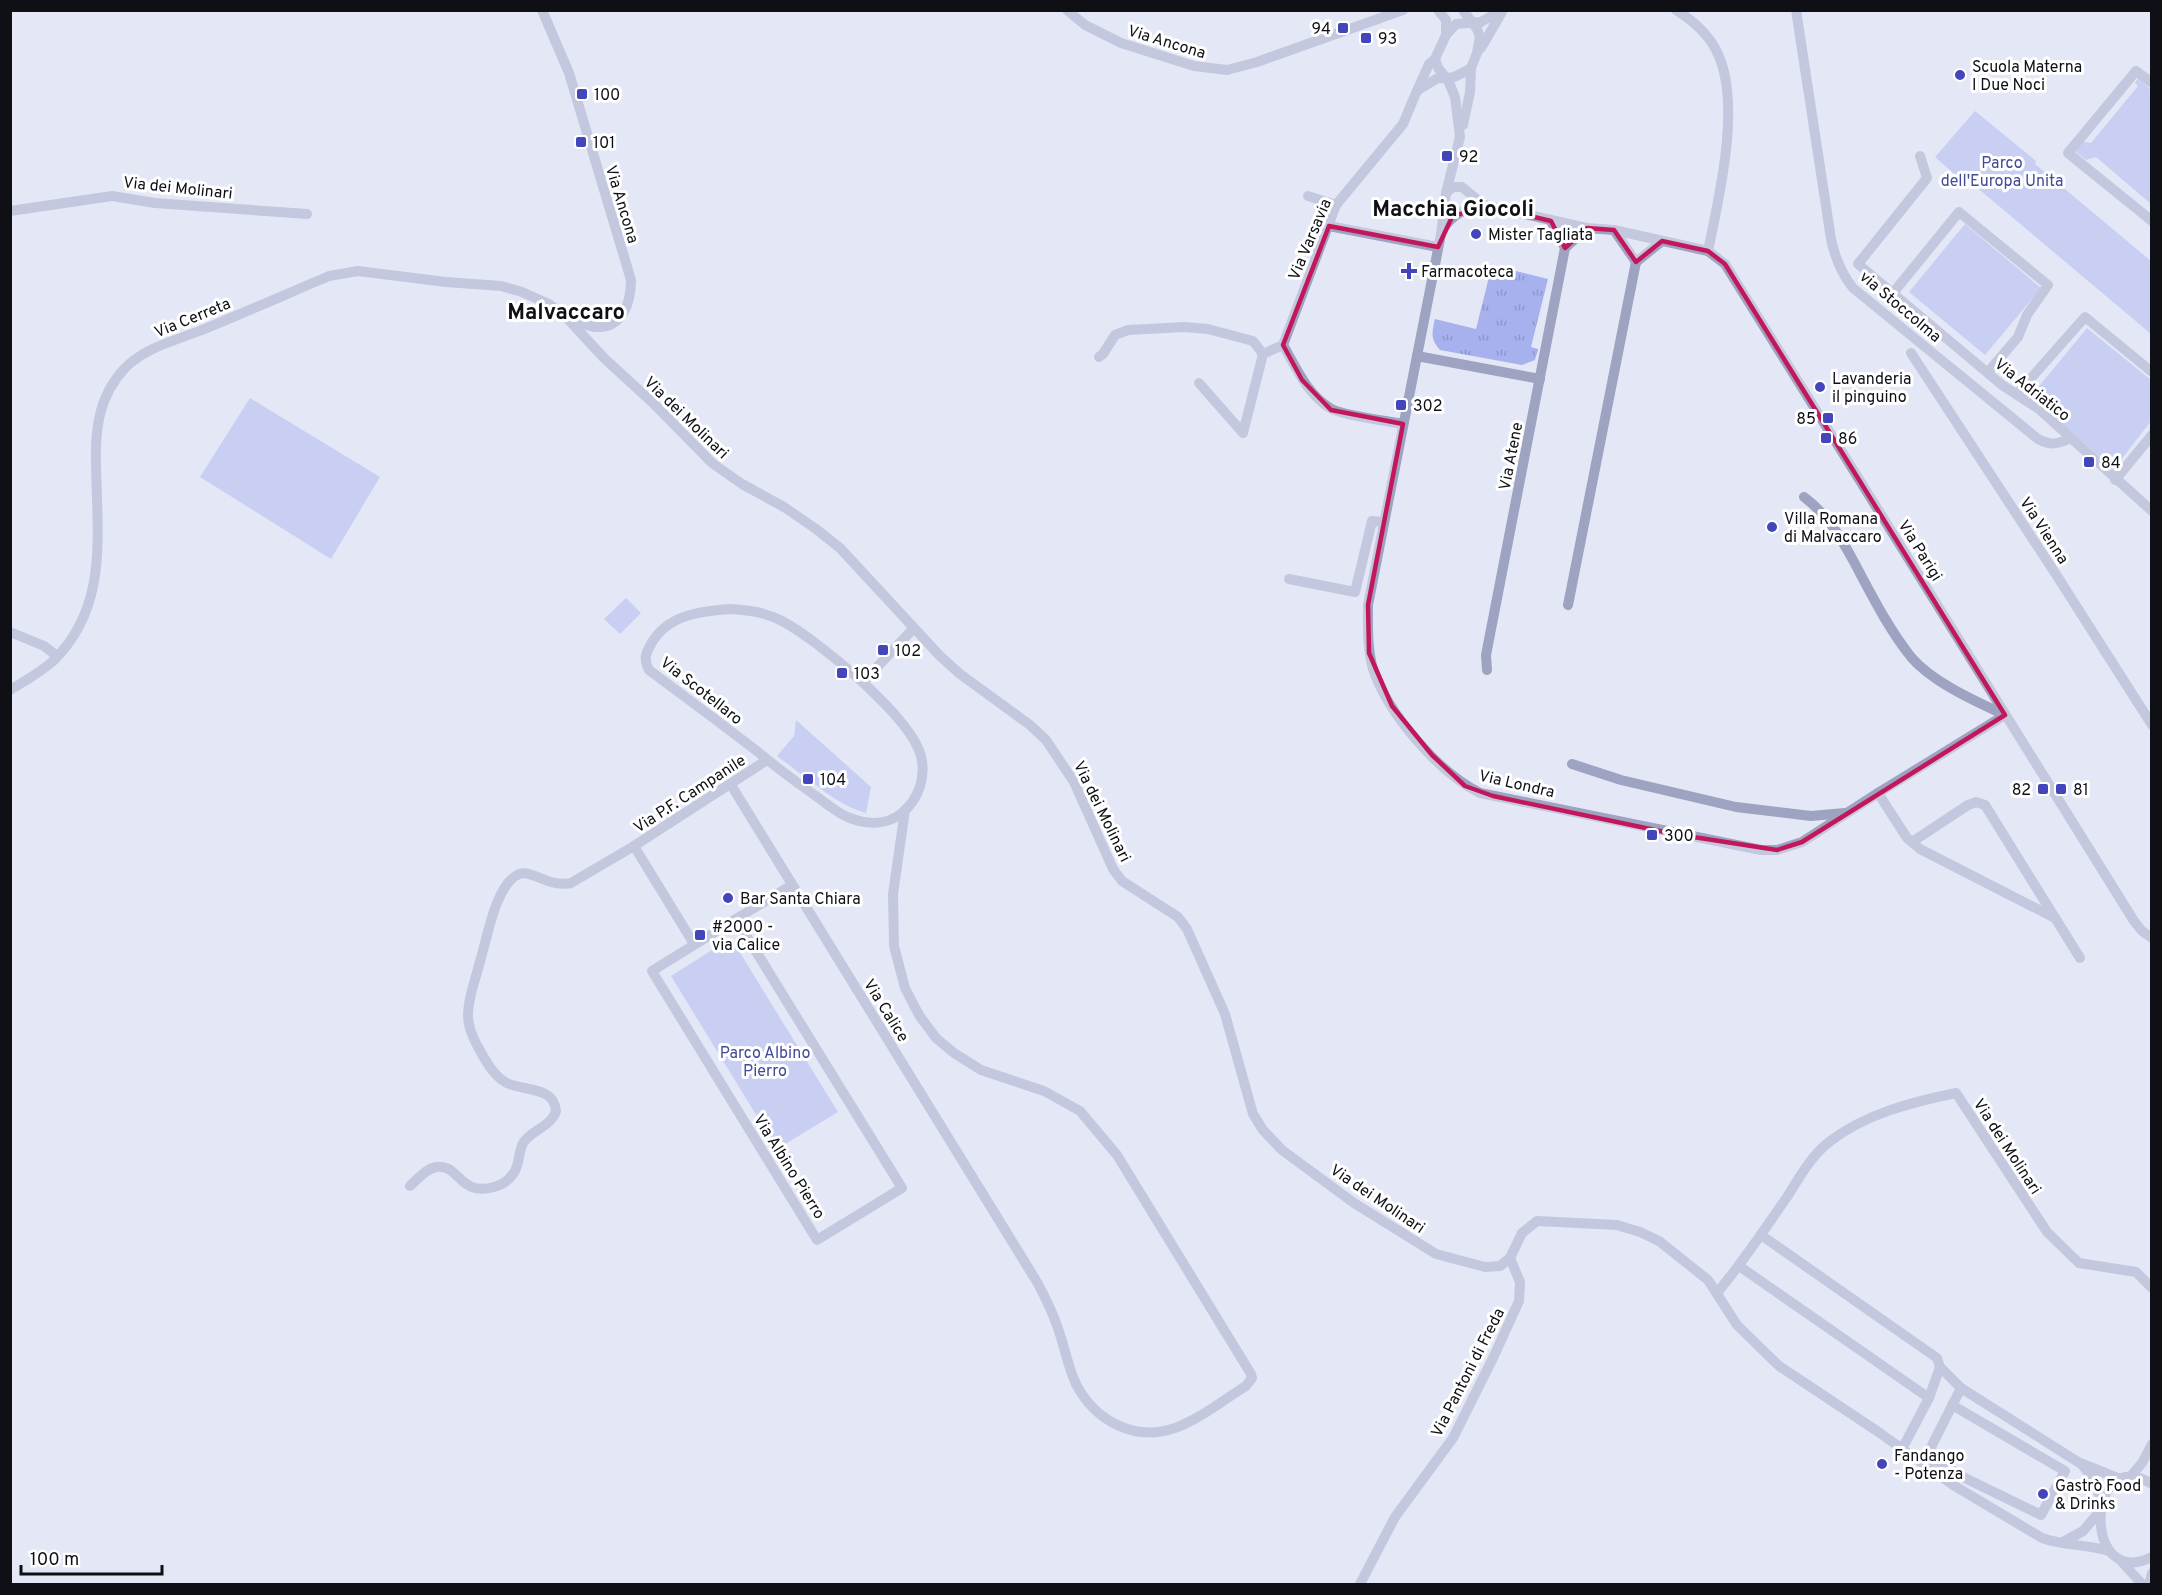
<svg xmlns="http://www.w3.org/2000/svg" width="2162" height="1595" font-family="Overpass,sans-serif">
<defs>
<pattern id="grass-tufts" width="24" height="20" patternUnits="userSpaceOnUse" patternTransform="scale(1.5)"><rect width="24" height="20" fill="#a6b1ee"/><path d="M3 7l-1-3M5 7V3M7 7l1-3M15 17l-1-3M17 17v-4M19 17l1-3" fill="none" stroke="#8e97cb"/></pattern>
</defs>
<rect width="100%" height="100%" fill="#e4e8f6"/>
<path fill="url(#grass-tufts)" d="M1492 265 1548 279 1531 347 1538 349 1535 360 1522 365 1440 350C1430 339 1432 332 1435 319L1476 329Z"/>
<g fill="#a6b1ee">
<path d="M2138 78 2151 90V204L2096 157 2086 160 2076 152 2081 141 2091 143 2138 86 2135 83Z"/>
<path d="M1975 111 2036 161 2035 164 2151 261V334L1962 175 1959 178 1935 157Z"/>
<path d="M1965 224 2041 288 1985 355 1909 292Z"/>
<path d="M2087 328 2151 380V421L2114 469 2031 396Z"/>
<path d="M250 398 380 477 331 559 200 477Z"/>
<path d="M626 598 641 613 620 634 604 619Z"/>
<path d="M796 720 871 787 866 813C844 807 828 794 810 781L811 779 808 776 806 778 777 756 794 736Z"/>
<path d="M731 938 838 1112 777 1149 671 976Z"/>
</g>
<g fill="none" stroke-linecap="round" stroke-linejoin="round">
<g stroke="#9da3c0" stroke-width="10">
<path d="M542 10 569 73 631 280C631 302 623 329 595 327 586 326 577 321 568 318"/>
<path d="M1067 10 1085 25 1121 43 1194 66 1227 70 1257 62 1403 10"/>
<path d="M1438 10 1446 20V35"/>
<path d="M1463 10 1477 29 1480 37 1477 53 1471 68 1470 92 1463 125"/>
<path d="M1502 10 1481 22 1456 24 1446 35 1435 59 1438 68 1448 80 1455 97 1460 137 1446 193 1441 234 1368 605C1368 626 1367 648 1373 669 1388 714 1438 772 1480 793L1761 850H1777L1802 842 1878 793 2005 715"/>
<path d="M1676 10C1692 20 1709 35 1717 52 1742 103 1719 197 1708 251"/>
<path d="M1796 10 1831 239C1835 258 1841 273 1853 288L2038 439C2051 446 2058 444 2071 438"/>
<path d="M1481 48 1502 12"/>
<path d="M2152 83 2136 71 2068 153 2152 221"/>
<path d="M1418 90 1438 78C1452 80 1459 75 1471 68"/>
<path d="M1920 156 1927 178 1858 264 2002 385 2039 409 2152 511"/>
<path d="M1446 193 1453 187H1462L1484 205"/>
<path d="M1308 196 1336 205"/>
<path d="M10 211 112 196 155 203 307 214"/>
<path d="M1551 221 1565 248"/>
<path d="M1329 226 1438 247"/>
<path d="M1614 230 1636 262"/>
<path d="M1442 231C1452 214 1466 208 1484 205L1587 228 1614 230 1708 251 1725 264 2134 921 2142 931 2152 938"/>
<path d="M1565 248 1587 228"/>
<path d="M1636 262 1662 241"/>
<path d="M1893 293 1959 212 2048 285 2027 315 2018 337 1988 372"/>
<path d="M1283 345 1336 205 1403 124 1416 93 1429 64 1435 59"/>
<path d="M1283 345C1296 367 1307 394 1330 408 1340 415 1388 421 1403 424"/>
<path d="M1911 353 2057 576 2152 725"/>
<path d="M1417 356 1540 379"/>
<path d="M1099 357 1103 354 1115 335 1128 330 1184 327 1208 329 1253 341 1263 354"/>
<path d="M1199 383 1243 433 1263 354 1283 345"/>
<path d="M2017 394 2085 317 2152 372"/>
<path d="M2115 480 2152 435"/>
<path d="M1804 497C1828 515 1840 536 1854 562 1871 594 1888 628 1911 657 1932 682 1975 701 2005 715"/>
<path d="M1289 579 1355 592 1372 521 1383 522"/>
<path d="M1568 605 1636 262"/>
<path d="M730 609C748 610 765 612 782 621 818 640 911 717 921 756 926 777 919 799 902 813 887 825 868 825 850 818 839 814 830 806 820 799 799 784 778 769 758 752 722 724 685 697 649 670 643 659 646 653 651 644 667 615 700 611 730 609Z"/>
<path d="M10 632 44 646 57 656"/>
<path d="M1487 670 1486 655 1565 248"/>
<path d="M863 682 913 629"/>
<path d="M10 690C25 681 39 673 52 662 109 608 97 535 96 464 95 428 99 395 126 367 147 346 181 339 207 328 248 311 289 293 329 276L358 271 446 282 501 286 522 292 549 304 566 317 604 358 653 403 712 463 742 484 784 507 816 529 840 548 940 656 960 674 1030 725 1046 740 1074 782 1113 869 1122 881 1178 917 1187 929 1225 1014 1253 1114 1263 1130 1282 1150 1354 1203 1436 1254 1485 1267 1500 1266 1510 1258 1522 1233 1537 1221 1617 1225 1640 1232 1659 1241 1708 1280 1737 1325 1779 1366 1877 1431 1953 1485 2042 1538C2064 1546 2087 1544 2109 1551"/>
<path d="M1572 764 1621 780 1736 807 1811 816 1845 813"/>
<path d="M731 785 1037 1282C1044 1295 1051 1309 1056 1323 1064 1343 1067 1365 1076 1384 1095 1421 1135 1442 1175 1428 1200 1419 1223 1400 1246 1386L1252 1378 1251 1374 1117 1155 1080 1111 1044 1091 981 1070 954 1053 936 1038 919 1015 905 988 894 946 893 894 905 810"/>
<path d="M1878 793 1907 838 1920 849 2055 918"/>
<path d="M1912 842 1968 805 1976 802 1985 805 2080 958"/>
<path d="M736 919 902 1188 817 1240 652 971Z"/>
<path d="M736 919 792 885"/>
<path d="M694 944 634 846 767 760"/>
<path d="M410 1186C417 1179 426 1169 436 1167 459 1163 459 1197 494 1187 502 1185 508 1181 513 1174 520 1165 518 1153 523 1143 531 1130 551 1127 556 1111 554 1085 522 1092 505 1082 492 1074 484 1058 477 1045 472 1036 468 1025 468 1015 468 998 475 981 479 965 485 945 489 923 497 903 501 893 508 879 519 874 531 869 549 888 571 883L634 846"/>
<path d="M1761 1235 1937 1358 1940 1367 1961 1388"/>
<path d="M1739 1266 1929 1398"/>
<path d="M1717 1293C1742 1263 1764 1230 1787 1197 1799 1178 1811 1156 1829 1142 1865 1114 1912 1102 1956 1093L2047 1232 2079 1263 2136 1272 2152 1288"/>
<path d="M1952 1405 2065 1471 2041 1515 1965 1478 1927 1455 1961 1388 2078 1462 2120 1479"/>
<path d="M1902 1449 1929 1398 1940 1367"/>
<path d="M2083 1466 2094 1480 2101 1501"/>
<path d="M2131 1476 2142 1463 2152 1444"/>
<path d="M2152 1484C2086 1442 2081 1592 2152 1557"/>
<path d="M2063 1542 2083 1531 2100 1511"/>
<path d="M2121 1561 2142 1584"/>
<path d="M1360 1584 1395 1517 1453 1438 1494 1356 1519 1301 1520 1282 1510 1258"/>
<path d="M2149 1584 2152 1573"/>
</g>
</g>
<path d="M0 0H2162V1595H0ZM1484 205 1551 221 1565 248 1587 228 1614 230 1636 262 1662 241 1708 251 1725 264 2005 715 1802 842 1777 850 1674 834 1493 796 1465 786 1432 755 1392 706 1369 653 1368 605 1403 424 1331 410 1302 380 1283 345 1329 226 1438 247 1452 217Z" fill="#e4e8f6" fill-opacity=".55" fill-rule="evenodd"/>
<path fill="none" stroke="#c2185b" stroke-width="4.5" stroke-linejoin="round" d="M1484 205 1551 221 1565 248 1587 228 1614 230 1636 262 1662 241 1708 251 1725 264 2005 715 1802 842 1777 850 1674 834 1493 796 1465 786 1432 755 1392 706 1369 653 1368 605 1403 424 1331 410 1302 380 1283 345 1329 226 1438 247 1452 217Z"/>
<g fill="#4345ba" stroke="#fff" stroke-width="2">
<rect x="1337" y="22" width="12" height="12" rx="3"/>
<rect x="1360" y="32" width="12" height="12" rx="3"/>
<circle cx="1960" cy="75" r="6"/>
<rect x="576" y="88" width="12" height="12" rx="3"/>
<rect x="575" y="136" width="12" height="12" rx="3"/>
<rect x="1441" y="150" width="12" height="12" rx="3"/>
<circle cx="1476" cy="234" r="6"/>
<path d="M1406 262h6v6h6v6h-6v6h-6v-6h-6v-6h6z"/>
<circle cx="1820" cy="387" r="6"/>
<rect x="1395" y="399" width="12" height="12" rx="3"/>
<rect x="1822" y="412" width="12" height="12" rx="3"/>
<rect x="1820" y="432" width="12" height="12" rx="3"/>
<rect x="2083" y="456" width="12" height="12" rx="3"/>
<circle cx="1772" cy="527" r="6"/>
<rect x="877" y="644" width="12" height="12" rx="3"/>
<rect x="836" y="667" width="12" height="12" rx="3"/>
<rect x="802" y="773" width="12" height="12" rx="3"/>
<rect x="2037" y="783" width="12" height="12" rx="3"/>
<rect x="2055" y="783" width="12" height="12" rx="3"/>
<rect x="1646" y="829" width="12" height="12" rx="3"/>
<circle cx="728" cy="898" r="6"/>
<rect x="694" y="929" width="12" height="12" rx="3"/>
<circle cx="1882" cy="1464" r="6"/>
<circle cx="2043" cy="1494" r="6"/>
</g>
<g text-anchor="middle" stroke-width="6" stroke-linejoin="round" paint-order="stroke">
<g font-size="16" fill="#0f1015" stroke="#fff" text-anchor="start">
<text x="1331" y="34" text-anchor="end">94</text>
<text x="1378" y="44">93</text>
<text x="1972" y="72">Scuola Materna<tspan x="1972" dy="18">I Due Noci</tspan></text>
<text x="594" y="100">100</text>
<text x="593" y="148">101</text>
<text x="1459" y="162">92</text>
<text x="1488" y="240">Mister Tagliata</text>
<text x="1421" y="277">Farmacoteca</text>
<text x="1832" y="384">Lavanderia<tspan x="1832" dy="18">il pinguino</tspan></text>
<text x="1413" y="411">302</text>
<text x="1816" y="424" text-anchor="end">85</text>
<text x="1838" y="444">86</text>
<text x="2101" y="468">84</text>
<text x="1784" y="524">Villa Romana<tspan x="1784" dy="18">di Malvaccaro</tspan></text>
<text x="895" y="656">102</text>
<text x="854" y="679">103</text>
<text x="820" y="785">104</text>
<text x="2031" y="795" text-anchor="end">82</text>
<text x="2073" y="795">81</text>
<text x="1664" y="841">300</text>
<text x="740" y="904">Bar Santa Chiara</text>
<text x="712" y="932">#2000 -<tspan x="712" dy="18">via Calice</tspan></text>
<text x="1894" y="1461">Fandango<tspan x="1894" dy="18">- Potenza</tspan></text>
<text x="2055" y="1491">Gastrò Food<tspan x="2055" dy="18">&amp; Drinks</tspan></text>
</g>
<g font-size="16" fill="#0f1015" stroke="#fff">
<text transform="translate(1167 41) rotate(17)" y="6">Via Ancona</text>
<text transform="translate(178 187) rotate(6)" y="6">Via dei Molinari</text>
<text transform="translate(623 204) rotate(73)" y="6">Via Ancona</text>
<text transform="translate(1309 239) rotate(-67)" y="6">Via Varsavia</text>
<text transform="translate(1901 306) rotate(40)" y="6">via Stoccolma</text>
<text transform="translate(192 317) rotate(-22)" y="6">Via Cerreta</text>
<text transform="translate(2033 389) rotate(38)" y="6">Via Adriatico</text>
<text transform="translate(687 417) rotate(44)" y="6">Via dei Molinari</text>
<text transform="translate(1510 456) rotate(-79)" y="6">Via Atene</text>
<text transform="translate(2045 530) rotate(57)" y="6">Via Vienna</text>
<text transform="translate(1921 550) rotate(58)" y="6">Via Parigi</text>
<text transform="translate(702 690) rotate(38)" y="6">Via Scotellaro</text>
<text transform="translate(1517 783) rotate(13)" y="6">Via Londra</text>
<text transform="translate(689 793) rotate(-33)" y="6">Via P.F. Campanile</text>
<text transform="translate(1103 811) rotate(64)" y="6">Via dei Molinari</text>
<text transform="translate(887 1010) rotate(58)" y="6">Via Calice</text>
<text transform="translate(2008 1146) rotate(57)" y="6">Via dei Molinari</text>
<text transform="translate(790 1166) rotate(58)" y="6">Via Albino Pierro</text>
<text transform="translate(1378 1198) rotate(34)" y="6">Via dei Molinari</text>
<text transform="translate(1467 1372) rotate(-63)" y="6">Via Pantoni di Freda</text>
</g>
<g font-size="16" fill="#434a97" stroke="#fff">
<text x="2002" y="168">Parco<tspan x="2002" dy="18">dell'Europa Unita</tspan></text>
<text x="765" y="1058">Parco Albino<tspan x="765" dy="18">Pierro</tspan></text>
</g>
<g font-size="22" font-weight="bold" fill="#0f1015" stroke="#fff">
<text x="1453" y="216">Macchia Giocoli</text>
<text x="566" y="319">Malvaccaro</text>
</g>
</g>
<rect width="2162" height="1595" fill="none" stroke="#0f1015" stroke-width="24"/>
<path d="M21 1565v9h141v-9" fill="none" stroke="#0f1015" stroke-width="3"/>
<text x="30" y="1565" font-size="18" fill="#0f1015" stroke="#ffffff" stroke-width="4.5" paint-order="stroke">100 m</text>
</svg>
